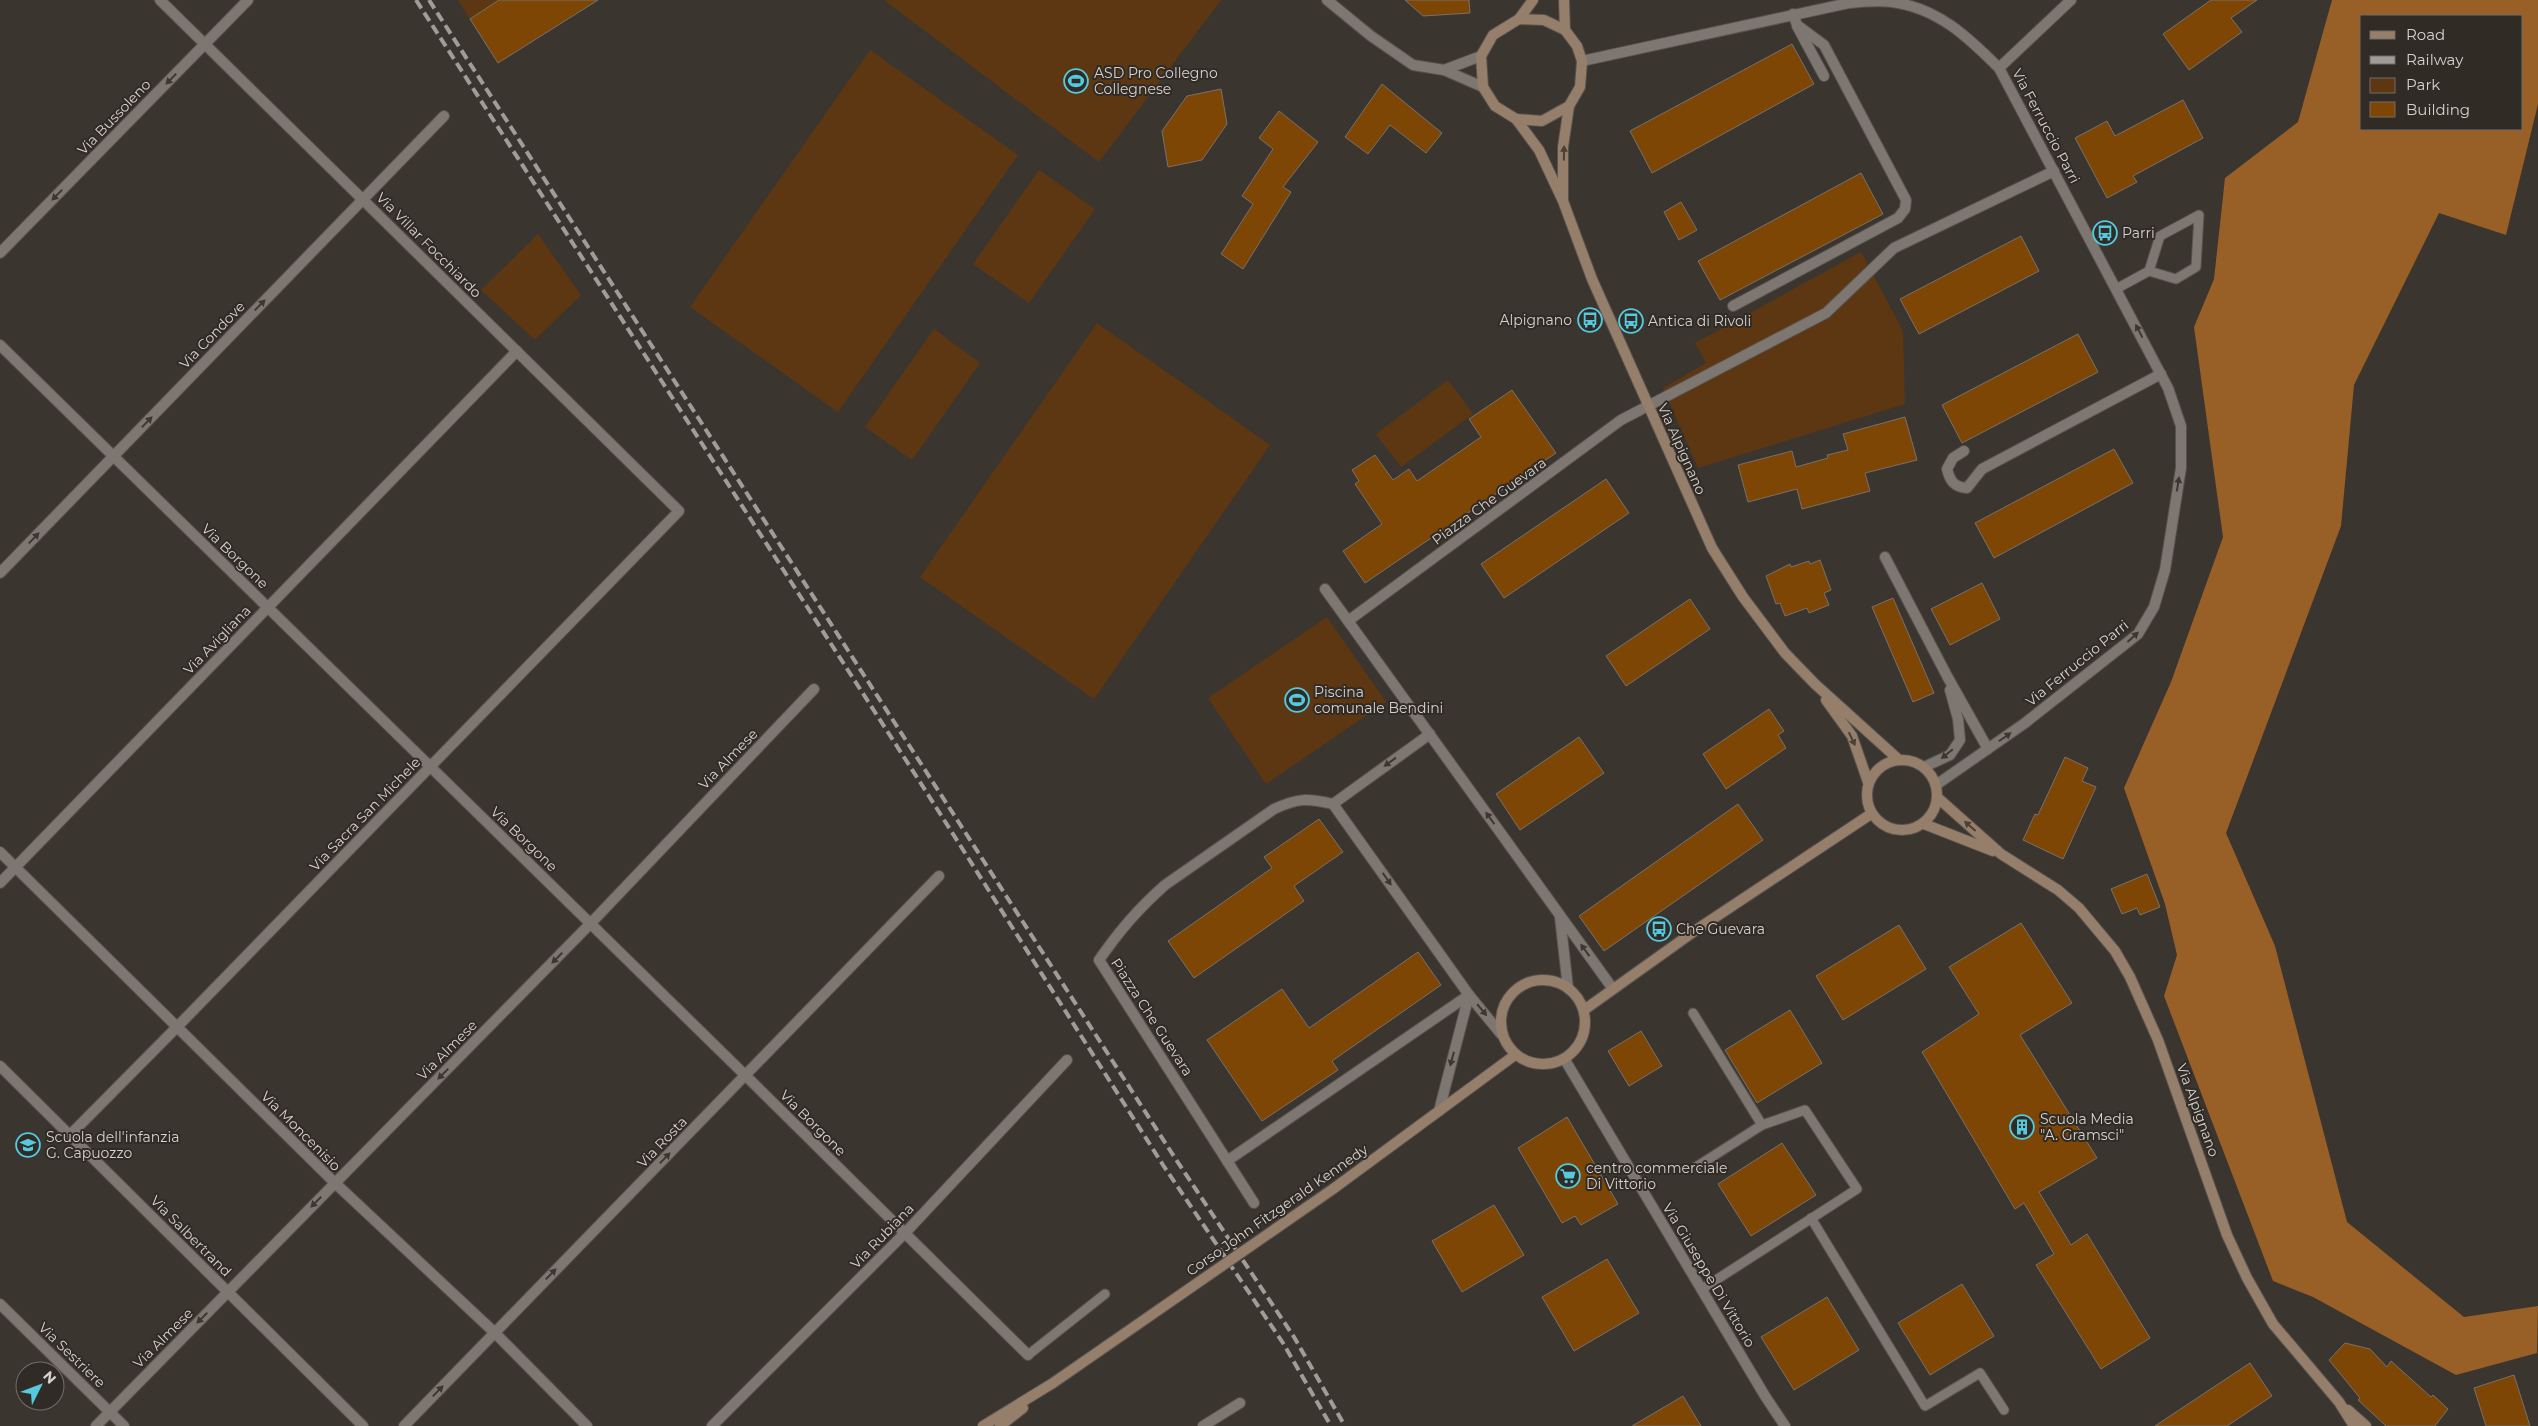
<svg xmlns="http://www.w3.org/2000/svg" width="2538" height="1426" font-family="Montserrat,sans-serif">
<rect width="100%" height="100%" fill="#3b3530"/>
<g fill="#5d3712">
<path d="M458 0H499L470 19Z"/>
<path d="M884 0H1221L1099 162Z"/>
<path d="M870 50 1018 155 838 412 690 307Z"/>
<path d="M1039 170 1095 209 1029 303 973 264Z"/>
<path d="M538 234 581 295 535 340 481 290Z"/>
<path d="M1861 252 1903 331 1905 404 1698 468 1663 388 1706 363 1695 343Z"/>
<path d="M1097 323 1270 445 1094 699 920 577Z"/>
<path d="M934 329 980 363 912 460 865 427Z"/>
<path d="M1448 380 1473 414 1401 467 1376 434Z"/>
<path d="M1327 617 1386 702 1266 784 1208 698Z"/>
</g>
<path fill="#985f27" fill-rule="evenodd" d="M2332 0H2538V104L2506 235 2439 213 2354 385 2341 526 2226 833 2275 946 2347 1222 2464 1317 2538 1306 2537 1353 2456 1375 2313 1297 2273 1281 2164 996 2177 955 2165 904 2124 788 2171 682 2223 537 2194 327 2214 279 2225 178 2298 122ZM2362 16H2522V129H2362Z"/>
<g fill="#7d4604" stroke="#78716b">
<path d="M499 0H598L498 63 470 19Z"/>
<path d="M1405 0H1469L1470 13 1423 16Z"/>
<path d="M2211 0H2257L2231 18 2242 32 2189 70 2163 34Z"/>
<path d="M1792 44 1814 84 1652 173 1630 131Z"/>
<path d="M1382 84 1442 133 1426 153 1390 125 1368 154 1345 137Z"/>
<path d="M1221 89 1227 124 1202 160 1168 167 1162 131 1187 96Z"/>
<path d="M2183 100 2203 138 2133 176 2137 182 2107 198 2075 138 2107 121 2115 136Z"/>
<path d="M1279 111 1318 142 1283 187 1291 192 1243 269 1221 254 1253 204 1242 196 1273 149 1259 138Z"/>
<path d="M1861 173 1883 214 1720 300 1698 261Z"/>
<path d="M1681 202 1697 230 1679 240 1664 212Z"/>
<path d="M2021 236 2039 271 1919 334 1900 299Z"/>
<path d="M2078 334 2098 372 1962 443 1942 405Z"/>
<path d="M1512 390 1556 453 1365 583 1343 551 1382 524 1355 484 1359 481 1352 470 1375 455 1393 480 1409 469 1417 481 1481 437 1469 419Z"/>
<path d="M1905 417 1917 460 1865 473 1870 491 1802 509 1797 489 1748 502 1738 465 1792 451 1796 467 1828 458 1827 455 1848 450 1843 434Z"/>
<path d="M2114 449 2133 483 1994 558 1975 523Z"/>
<path d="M1606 479 1629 513 1504 598 1481 564Z"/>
<path d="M1820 560 1831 590 1824 593 1829 605 1809 613 1807 608 1785 616 1780 603 1776 604 1766 576 1790 564 1791 567 1809 561 1810 564Z"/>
<path d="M1982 583 2000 619 1950 645 1931 609Z"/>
<path d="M1893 598 1934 693 1913 702 1872 607Z"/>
<path d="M1690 599 1710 629 1626 686 1606 656Z"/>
<path d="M1769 709 1784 731 1778 735 1786 748 1726 789 1703 754Z"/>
<path d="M1579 737 1604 773 1520 830 1496 794Z"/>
<path d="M2065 757 2088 768 2082 781 2096 787 2063 859 2023 840 2035 814 2038 815Z"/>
<path d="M1738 804 1763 840 1604 951 1579 916Z"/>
<path d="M1319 819 1343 852 1294 886 1304 901 1194 978 1168 941 1272 868 1264 857Z"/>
<path d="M2147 874 2160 907 2140 915 2137 908 2122 914 2111 889Z"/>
<path d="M2021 923 2072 1003 2020 1035 2097 1158 2039 1192 2071 1245 2087 1234 2150 1338 2101 1369 2036 1265 2054 1254 2024 1203 2015 1209 1922 1052 1979 1014 1949 967Z"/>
<path d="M1899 925 1926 969 1843 1020 1816 976Z"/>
<path d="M1418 952 1441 985 1332 1061 1338 1070 1262 1121 1207 1040 1282 989 1309 1028Z"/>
<path d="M1790 1010 1822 1063 1757 1103 1725 1050Z"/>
<path d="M1641 1031 1662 1066 1629 1086 1608 1051Z"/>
<path d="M1567 1117 1618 1204 1581 1225 1575 1216 1562 1223 1518 1148Z"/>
<path d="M1782 1143 1816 1195 1751 1236 1718 1184Z"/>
<path d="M1494 1205 1524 1255 1462 1292 1432 1241Z"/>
<path d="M1607 1259 1639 1313 1574 1351 1542 1297Z"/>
<path d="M1962 1284 1994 1336 1930 1375 1898 1323Z"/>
<path d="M1827 1297 1859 1350 1794 1390 1761 1337Z"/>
<path d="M2345 1343 2370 1349 2387 1367 2391 1361 2431 1397 2433 1395 2448 1409 2435 1426H2386L2358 1400 2360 1398 2329 1360Z"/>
<path d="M2250 1363 2272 1396 2227 1426H2155Z"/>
<path d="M2514 1375 2530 1426H2486L2474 1388Z"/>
<path d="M1683 1396 1701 1426H1632Z"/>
</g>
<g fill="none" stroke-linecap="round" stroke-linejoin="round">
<g stroke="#58524e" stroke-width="11">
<g id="lane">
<path d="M2116 289 2149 271 2160 236 2199 215 2196 267 2176 279 2149 271"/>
<path d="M1693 1013 1762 1125 1696 1167"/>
<path d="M1811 1218 1925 1406 1980 1373 2004 1410"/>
<path d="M1702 1289 1857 1189 1805 1110 1762 1125"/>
<path d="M1028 1355 1105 1294"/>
</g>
</g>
<g stroke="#58524e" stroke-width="12">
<g id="street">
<path d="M1327 0 1371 36 1413 65 1444 70 1483 87"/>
<path d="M1797 26 1824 76"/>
<path d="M1582 61 1849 3C1863 2 1878 0 1892 2 1938 8 1968 37 1999 68L2168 388 2181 426V468L2165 570 2154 607 2138 634 2025 723 1936 785"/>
<path d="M1999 68 2071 0"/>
<path d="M1444 70 1481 56"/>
<path d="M0 253 248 0"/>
<path d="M1733 306 1898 218 1905 209 1906 200 1824 45 1797 25 1793 14"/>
<path d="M0 345 746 1076 1028 1355"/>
<path d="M1964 451 1953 458 1947 469C1950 481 1954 487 1967 488L1982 469 2161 374"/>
<path d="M1885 557 1947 676 1988 749"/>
<path d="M0 573 444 116"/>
<path d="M1325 589 1613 989"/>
<path d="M1348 621 1621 420 1826 313 1894 248 2054 171"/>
<path d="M1430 734 1333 804 1469 995 1501 1034"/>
<path d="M1924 767 1950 755 1960 740 1958 719 1950 690"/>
<path d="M0 852 335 1183 494 1332 587 1426"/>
<path d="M0 883 517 351"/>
<path d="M1560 917 1568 988"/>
<path d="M1565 1060 1765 1396 1785 1426"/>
<path d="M0 1066 363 1426"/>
<path d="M1439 1111 1469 995"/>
<path d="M70 1135 177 1027 679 511 160 0"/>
<path d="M1227 1161 1469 995"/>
<path d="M1254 1203 1099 960C1120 930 1138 909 1165 885L1274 809C1298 798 1307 798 1333 804"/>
<path d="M0 1304 124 1426"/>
<path d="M96 1426 591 923 814 689"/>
<path d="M404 1426 939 876"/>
<path d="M712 1426 905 1233 1067 1060"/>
<path d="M1203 1426 1240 1403"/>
</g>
</g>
<g stroke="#58524e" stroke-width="12">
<g id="secondary">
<path d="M1564 0 1565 30"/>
<path d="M1519 19 1533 0"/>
<path d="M1516 119 1542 121 1569 106"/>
<path d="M1563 201V147L1569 106 1580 87 1582 61 1577 46 1565 30 1544 20 1519 19 1493 35 1481 56 1483 87 1495 106 1516 119 1539 150 1563 201 1592 279 1712 548 1743 597 1785 653 1815 684 1898 759"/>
<path d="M1826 700 1852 736 1868 782"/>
<circle cx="1902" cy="795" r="35"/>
<path d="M1938 798 2001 854 2058 890 2079 908 2115 951 2130 977 2158 1040 2227 1235 2247 1278 2273 1324 2339 1402 2354 1426"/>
<path d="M1924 824 1993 851"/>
<circle cx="1543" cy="1022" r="42"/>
<path d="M1584 1010 1696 930 1871 814"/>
<path d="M1333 1189 1515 1055"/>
<path d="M2348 1410 2366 1426"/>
<path d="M983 1426 1053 1383"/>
<path d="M1000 1426 1023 1408"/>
</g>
</g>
<use href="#lane" stroke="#7e7771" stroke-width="9"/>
<use href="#street" stroke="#7e7771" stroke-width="10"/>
<use href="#secondary" stroke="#967f6a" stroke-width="10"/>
<g stroke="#a09c97" stroke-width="4" stroke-dasharray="10 5" stroke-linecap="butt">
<path d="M416 0 920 782 1163 1165 1283 1343 1331 1426"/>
<path d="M429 0 1175 1158 1294 1337 1345 1426"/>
</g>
<g stroke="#58524e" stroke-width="12" stroke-linecap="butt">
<path id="secondary-bridge" d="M1053 1383 1333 1189"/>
</g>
<use href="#secondary-bridge" stroke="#967f6a" stroke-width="10"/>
</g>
<defs><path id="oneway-solid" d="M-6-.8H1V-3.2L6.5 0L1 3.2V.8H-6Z" transform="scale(1.25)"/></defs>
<g fill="#3d3631">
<use href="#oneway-solid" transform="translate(171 79) rotate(134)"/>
<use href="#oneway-solid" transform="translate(57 195) rotate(134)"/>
<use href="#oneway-solid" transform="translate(260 305) rotate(-46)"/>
<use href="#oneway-solid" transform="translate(2139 331) rotate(-118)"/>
<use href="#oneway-solid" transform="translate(147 422) rotate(-46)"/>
<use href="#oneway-solid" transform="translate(2178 484) rotate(-81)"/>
<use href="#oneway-solid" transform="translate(34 538) rotate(-46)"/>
<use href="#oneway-solid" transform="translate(2133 637) rotate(-42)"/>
<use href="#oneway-solid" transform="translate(2005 737) rotate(-35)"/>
<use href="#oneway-solid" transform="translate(1947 754) rotate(141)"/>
<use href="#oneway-solid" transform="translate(1390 762) rotate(144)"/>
<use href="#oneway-solid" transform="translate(1490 818) rotate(-126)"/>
<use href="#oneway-solid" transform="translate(1387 879) rotate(55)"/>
<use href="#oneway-solid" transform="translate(1585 950) rotate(-126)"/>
<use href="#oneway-solid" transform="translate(557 958) rotate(135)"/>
<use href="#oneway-solid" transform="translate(1482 1010) rotate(50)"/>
<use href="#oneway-solid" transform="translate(1452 1059) rotate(105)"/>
<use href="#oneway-solid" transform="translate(443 1074) rotate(135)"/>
<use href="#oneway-solid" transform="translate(665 1158) rotate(-46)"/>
<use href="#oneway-solid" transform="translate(316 1202) rotate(135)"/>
<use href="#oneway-solid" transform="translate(551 1274) rotate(-46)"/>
<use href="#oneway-solid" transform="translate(202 1318) rotate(135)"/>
<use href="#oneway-solid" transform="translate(438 1391) rotate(-46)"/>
</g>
<g fill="#4a4037">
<use href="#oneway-solid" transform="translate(1564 153) rotate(-89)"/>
<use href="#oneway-solid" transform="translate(1852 739) rotate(65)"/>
<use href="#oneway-solid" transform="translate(1970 826) rotate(-139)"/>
</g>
<defs>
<g id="stadium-ring" transform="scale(1.25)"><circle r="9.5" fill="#312b26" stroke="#55cadf" stroke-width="1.5"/><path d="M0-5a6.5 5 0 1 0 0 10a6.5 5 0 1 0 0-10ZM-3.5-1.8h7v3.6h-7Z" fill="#55cadf"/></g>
<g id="bus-ring" transform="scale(1.25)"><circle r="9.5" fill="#312b26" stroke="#55cadf" stroke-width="1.5"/><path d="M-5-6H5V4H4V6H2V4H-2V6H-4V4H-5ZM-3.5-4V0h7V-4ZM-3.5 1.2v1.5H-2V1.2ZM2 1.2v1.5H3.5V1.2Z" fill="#55cadf"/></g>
<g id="building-ring" transform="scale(1.25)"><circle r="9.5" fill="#312b26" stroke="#55cadf" stroke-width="1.5"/><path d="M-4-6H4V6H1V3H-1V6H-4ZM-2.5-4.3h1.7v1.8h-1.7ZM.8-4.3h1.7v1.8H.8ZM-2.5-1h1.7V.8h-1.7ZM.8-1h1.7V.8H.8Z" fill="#55cadf"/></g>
<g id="school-ring" transform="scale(1.25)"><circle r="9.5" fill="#312b26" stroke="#55cadf" stroke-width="1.5"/><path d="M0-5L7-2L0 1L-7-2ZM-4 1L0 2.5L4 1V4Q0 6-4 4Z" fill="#55cadf"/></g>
<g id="supermarket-ring" transform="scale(1.25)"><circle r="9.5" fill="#312b26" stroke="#55cadf" stroke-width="1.5"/><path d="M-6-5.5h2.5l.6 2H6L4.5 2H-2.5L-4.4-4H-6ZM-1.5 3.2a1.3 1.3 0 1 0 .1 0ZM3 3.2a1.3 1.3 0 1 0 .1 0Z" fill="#55cadf"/></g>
</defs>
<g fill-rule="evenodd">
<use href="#stadium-ring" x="1076" y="81"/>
<use href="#bus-ring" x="2105" y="233"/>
<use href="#bus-ring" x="1590" y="320"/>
<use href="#bus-ring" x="1631" y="321"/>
<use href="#stadium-ring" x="1297" y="700"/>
<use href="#bus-ring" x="1659" y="929"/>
<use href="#building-ring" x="2022" y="1127"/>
<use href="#school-ring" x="28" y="1145"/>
<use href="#supermarket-ring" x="1568" y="1176"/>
</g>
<g text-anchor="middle" stroke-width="4" stroke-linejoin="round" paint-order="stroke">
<g font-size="14" fill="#d5d1cd" stroke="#312b26" text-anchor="start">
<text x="1094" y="78">ASD Pro Collegno<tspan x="1094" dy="16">Collegnese</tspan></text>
<text x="2122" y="238">Parri</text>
<text x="1572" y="325" text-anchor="end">Alpignano</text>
<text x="1648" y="326">Antica di Rivoli</text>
<text x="1314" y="697">Piscina<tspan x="1314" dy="16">comunale Bendini</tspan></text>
<text x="1676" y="934">Che Guevara</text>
<text x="2040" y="1124">Scuola Media<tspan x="2040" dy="16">"A. Gramsci"</tspan></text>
<text x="46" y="1142">Scuola dell'infanzia<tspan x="46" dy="16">G. Capuozzo</tspan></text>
<text x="1586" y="1173">centro commerciale<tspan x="1586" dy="16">Di Vittorio</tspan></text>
</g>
<g font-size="14" fill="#d5d1cd" stroke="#312b26">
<text transform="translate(114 117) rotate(-46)" y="5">Via Bussoleno</text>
<text transform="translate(2046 126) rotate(62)" y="5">Via Ferruccio Parri</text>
<text transform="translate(429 245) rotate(45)" y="5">Via Villar Focchiardo</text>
<text transform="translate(212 335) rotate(-46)" y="5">Via Condove</text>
<text transform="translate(1682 449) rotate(66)" y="5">Via Alpignano</text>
<text transform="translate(1489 501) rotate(-36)" y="5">Piazza Che Guevara</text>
<text transform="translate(235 556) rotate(44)" y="5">Via Borgone</text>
<text transform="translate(217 640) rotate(-46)" y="5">Via Avigliana</text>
<text transform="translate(2077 663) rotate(-39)" y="5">Via Ferruccio Parri</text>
<text transform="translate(728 759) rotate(-46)" y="5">Via Almese</text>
<text transform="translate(365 814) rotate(-46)" y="5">Via Sacra San Michele</text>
<text transform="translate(524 839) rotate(44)" y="5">Via Borgone</text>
<text transform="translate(1152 1017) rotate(57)" y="5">Piazza Che Guevara</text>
<text transform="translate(447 1050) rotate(-45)" y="5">Via Almese</text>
<text transform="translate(2198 1110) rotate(70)" y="5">Via Alpignano</text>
<text transform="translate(813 1123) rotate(45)" y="5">Via Borgone</text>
<text transform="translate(301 1131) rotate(45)" y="5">Via Moncenisio</text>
<text transform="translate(662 1142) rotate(-46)" y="5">Via Rosta</text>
<text transform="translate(1277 1210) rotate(-35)" y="5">Corso John Fitzgerald Kennedy</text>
<text transform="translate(191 1236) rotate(45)" y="5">Via Salbertrand</text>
<text transform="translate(882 1236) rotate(-46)" y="5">Via Rubiana</text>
<text transform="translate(1709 1275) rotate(59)" y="5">Via Giuseppe Di Vittorio</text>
<text transform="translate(163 1338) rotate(-45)" y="5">Via Almese</text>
<text transform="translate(72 1355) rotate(44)" y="5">Via Sestriere</text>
</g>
</g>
<rect x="2360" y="15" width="162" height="115" fill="#312b26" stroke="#736d69"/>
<rect x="2370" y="31" width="25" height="8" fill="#967f6a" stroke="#736d69"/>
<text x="2406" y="40" font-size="15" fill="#d5d1cd">Road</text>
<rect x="2370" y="56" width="25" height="8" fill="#a09c97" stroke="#736d69"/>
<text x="2406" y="65" font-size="15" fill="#d5d1cd">Railway</text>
<rect x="2370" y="78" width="25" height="15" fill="#5d3712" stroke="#736d69"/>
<text x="2406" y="90" font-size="15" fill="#d5d1cd">Park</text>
<rect x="2370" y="102" width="25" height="15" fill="#7d4604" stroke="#736d69"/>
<text x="2406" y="115" font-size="15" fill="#d5d1cd">Building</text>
<g transform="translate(40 1386) rotate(48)"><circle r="24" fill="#312b26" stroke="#736d69"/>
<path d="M0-4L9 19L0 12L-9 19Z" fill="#55cadf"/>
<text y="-8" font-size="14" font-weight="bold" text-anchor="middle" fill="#d5d1cd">N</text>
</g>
</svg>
